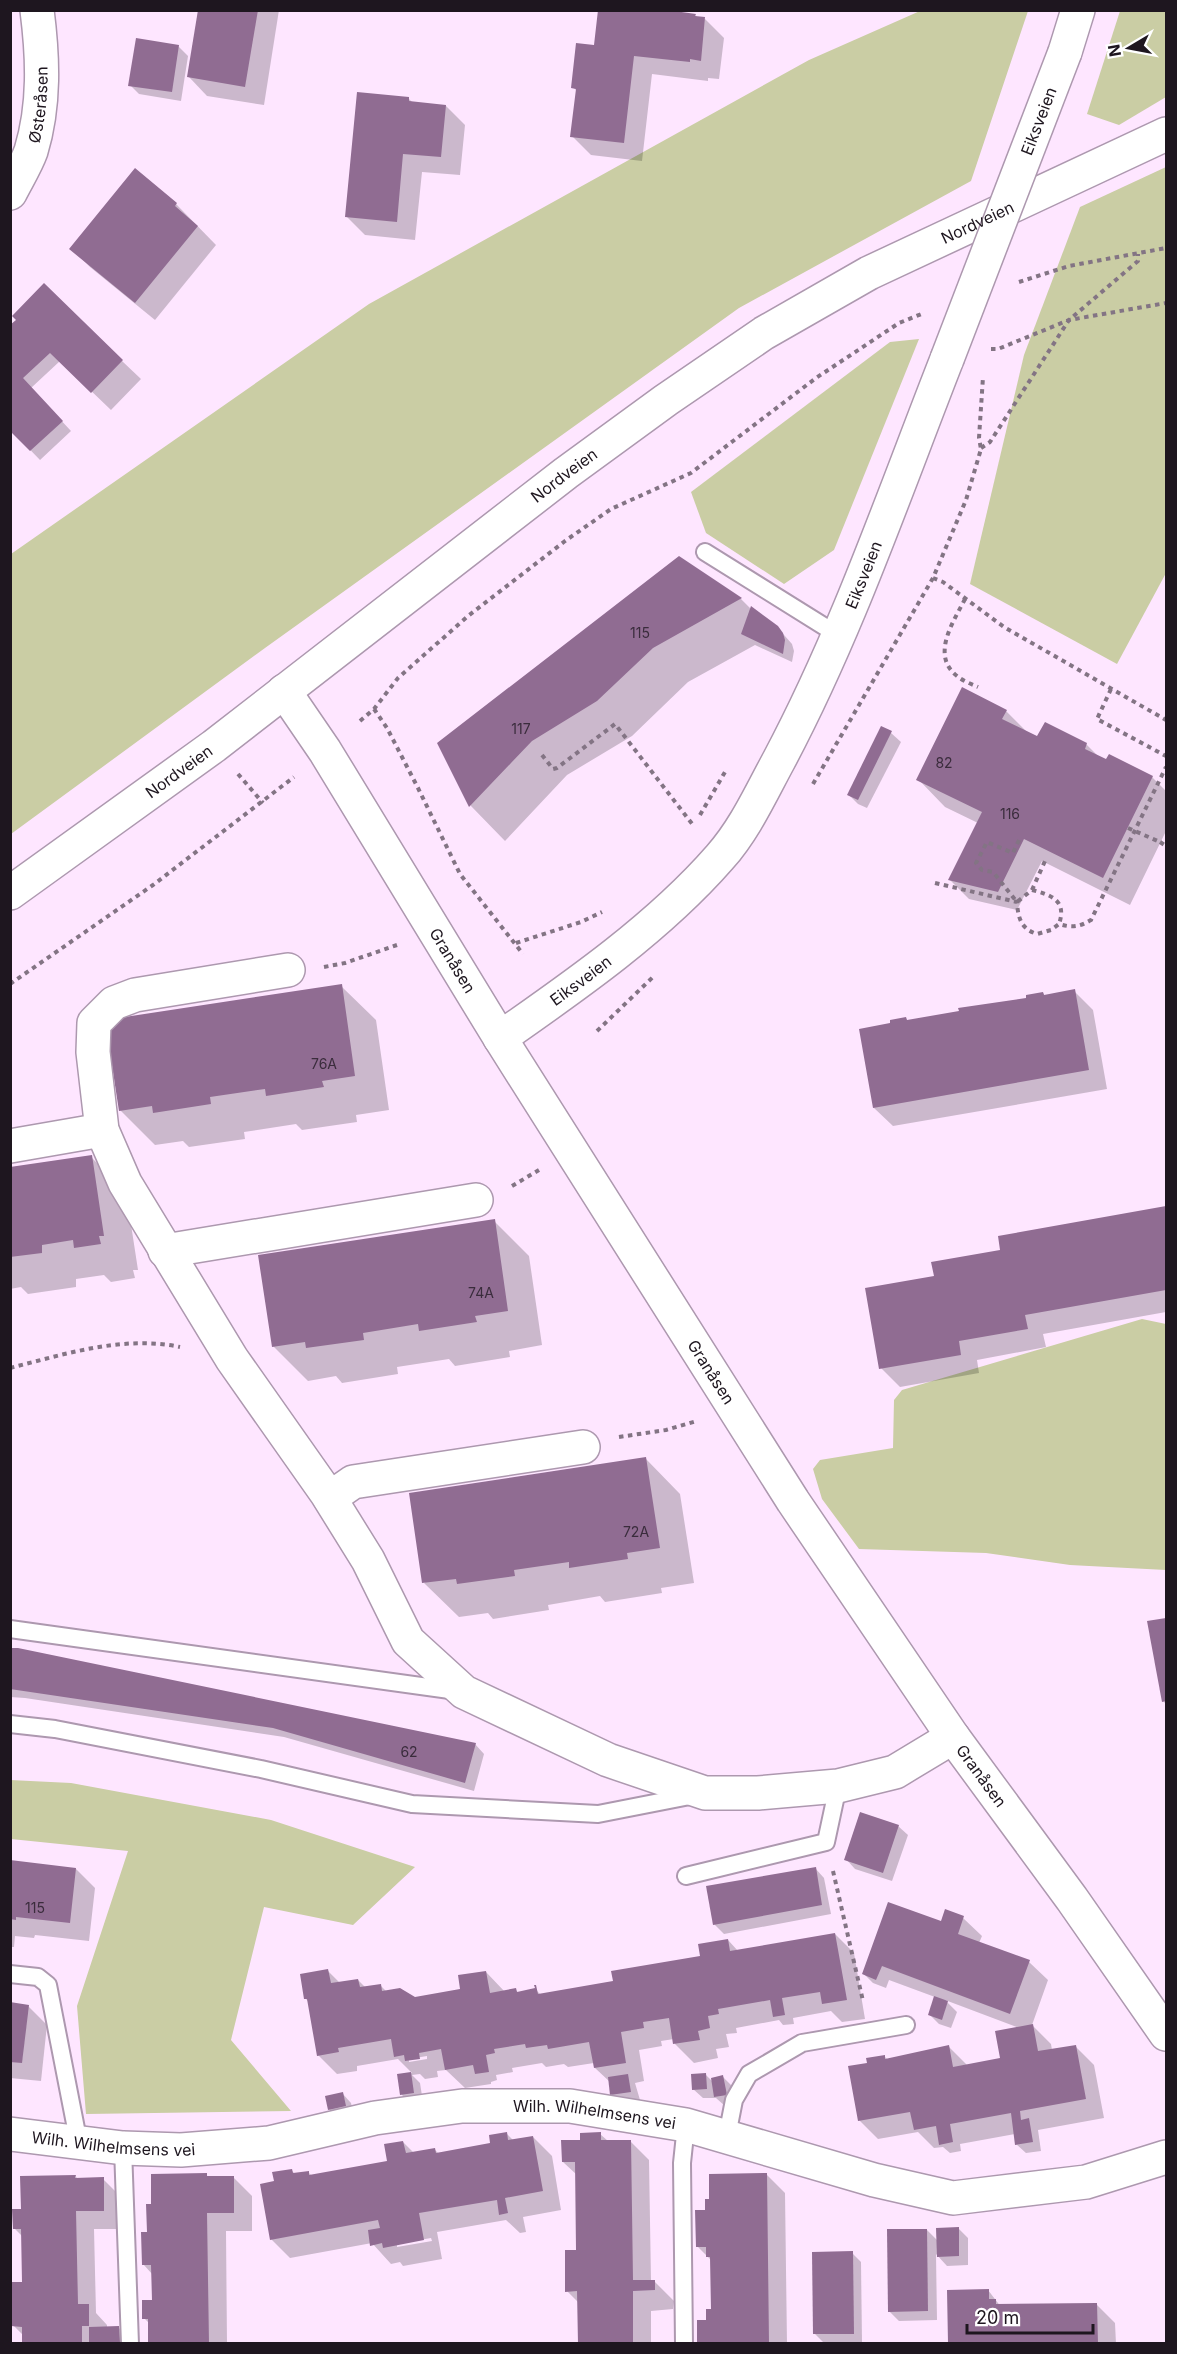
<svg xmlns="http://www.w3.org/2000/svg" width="1177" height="2354" font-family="Inter,sans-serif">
<rect width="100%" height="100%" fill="#fee6ff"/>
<g fill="#cacda4">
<path d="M920 11H1028L971 181 739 308 265 648 11 834V554L369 304 809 60Z"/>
<path d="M1120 11H1166V97L1119 125 1087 114Z"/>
<path d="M1166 167V573L1117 664 970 584 1024 355 1080 207Z"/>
<path d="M919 339 834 550 784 584 706 533 691 492 890 342Z"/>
<path d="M1142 1319 1166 1324V1570L1070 1565 986 1553 859 1549 822 1499 813 1469 820 1460 893 1448 894 1400 902 1390Z"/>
<path d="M10 1780 71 1783 271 1820 415 1867 353 1925 264 1907 231 2040 291 2111 86 2114 77 2006 128 1851 11 1839Z"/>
</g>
<g fill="#0003" fill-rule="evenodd">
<path d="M199 10H279L264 105 207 96 189 77Z"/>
<path d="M695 15 698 18 705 19 724 38 719 79 708 78V81L652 74 642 161 591 155 572 136 577 91 573 87 595 47Z"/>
<path d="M178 46 188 56 181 101 139 94 130 85Z"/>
<path d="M408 98 413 103 446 106 465 125 460 175 422 172 415 240 365 235 346 216Z"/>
<path d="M176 204 216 245 155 320 90 267 71 248Z"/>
<path d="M10 327 122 361 141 379 111 410 60 361 31 388 71 431 40 460 10 429Z"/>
<path d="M679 558 741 599 752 610 777 627 792 644 794 651 792 662 755 645 688 682 632 736 567 775 505 841 471 806 439 744Z"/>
<path d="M1006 711 1029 734 1038 738 1086 744 1100 758 1152 777 1166 791V831L1130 905 1042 861 1017 910 969 899 950 880 978 823 945 807 918 779Z"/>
<path d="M882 728 891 733 901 742 867 808 858 804 849 795Z"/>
<path d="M341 986 376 1020 389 1110 356 1115 357 1122 302 1130 296 1124 244 1132 245 1139 189 1147 183 1141 155 1145 120 1110Z"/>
<path d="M1074 991 1093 1010 1107 1089 893 1126 874 1108 908 1021 1028 1000 1043 993 1045 996Z"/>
<path d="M91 1157 126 1192 138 1270H133L135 1278 111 1282 104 1275 76 1279V1287L28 1294 21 1287 10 1289V1169Z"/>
<path d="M1166 1208V1312L1043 1334 1046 1347 977 1360 979 1373 900 1387 881 1368 936 1277 1002 1251 999 1237Z"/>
<path d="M494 1221 529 1256 542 1345 509 1351 510 1357 455 1366 449 1359 397 1367 398 1374 342 1383 336 1376 308 1381 273 1346Z"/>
<path d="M646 1459 680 1494 694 1583 661 1588 662 1593 605 1602 600 1596 548 1605 549 1610 493 1619 488 1613 459 1617 424 1583Z"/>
<path d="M1166 1619V1704L1163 1701 1149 1623Z"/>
<path d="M10 1649 475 1744 484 1754 474 1791 284 1737 25 1698 10 1697Z"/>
<path d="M898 1826 908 1835 892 1881 855 1869 846 1859Z"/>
<path d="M10 1861 76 1869 95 1888 89 1941 35 1935 34 1938 15 1936 14 1947H10Z"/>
<path d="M815 1868 824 1878 831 1914 724 1934 714 1924Z"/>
<path d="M963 1918 982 1936 979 1943 1029 1962 1048 1980 1032 2025 1051 2044 1052 2050 1075 2046 1094 2065 1104 2118 1038 2130 1041 2151 1026 2153 1016 2144 1015 2134 960 2144 961 2151 950 2153 943 2147 934 2148 918 2132 878 2139 859 2120 868 2064 884 2056 888 2060 949 2047 968 2066 1002 2060 1019 2028 945 2000 957 2012 951 2028 939 2024 929 2014 935 1997 889 1980 886 1988 873 1983 864 1974 942 1923Z"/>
<path d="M835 1934 854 1953 865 2019 842 2022 831 2011 793 2018 794 2024 783 2025 779 2020 736 2028 737 2033 726 2034 729 2047 716 2049 718 2058 694 2063 675 2044 674 2039 661 2041 662 2046 639 2050 644 2081 635 2083 640 2100 621 2104 611 2094 610 2082 595 2068 594 2063 568 2067 564 2064 546 2067 542 2063 512 2068 513 2072 496 2075 497 2080 491 2082V2084L465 2088 446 2070 437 2071 438 2077 425 2079 420 2074 412 2075 420 2083 423 2102 411 2104 402 2095 399 2075 412 2073 398 2059 357 2066V2071L337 2074 318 2055 309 2002 306 1999 328 1971 340 1983 358 1980 366 1988 380 1985 387 1992 414 1999 462 1990 486 1972 505 1992 515 1990 519 1993 536 1990 541 1995 614 1982 702 1957 728 1940 738 1951ZM427 2056V2059L409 2062V2059Z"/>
<path d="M10 2004 28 2006 47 2025 41 2081 10 2078Z"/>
<path d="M706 2075 713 2082 723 2077 732 2086 735 2104 725 2106 716 2098H703L693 2089Z"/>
<path d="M342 2093 351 2103 354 2115 339 2119 329 2109Z"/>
<path d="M506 2133 514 2141 533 2137 552 2156 561 2210 523 2217 526 2232 520 2233 506 2220 437 2232 442 2259 403 2266 400 2262 391 2264 372 2243 290 2258 271 2239 276 2182 291 2170 296 2175 308 2172 312 2176 389 2162 403 2142 414 2153 435 2150 439 2154 492 2144ZM431 2238 432 2241 397 2247V2244Z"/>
<path d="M600 2134 608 2141H630L649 2160 651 2282H655L674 2301 673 2309 651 2311V2344H579V2303L567 2291 578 2252 577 2175 563 2162 582 2142Z"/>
<path d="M766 2174 785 2193 787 2344H698L712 2310V2261L698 2247 707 2211Z"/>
<path d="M206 2175 209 2177H233L252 2196V2231H226L227 2344H150V2324L144 2318 153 2301V2275L143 2264 152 2205Z"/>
<path d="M75 2176 78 2179H103L122 2198V2229H94L96 2313 107 2325V2328H119L128 2337V2344H24V2336L13 2325 23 2284 22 2236 14 2228 22 2211Z"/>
<path d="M959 2229 968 2238V2265L947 2266 936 2254 937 2320 899 2321 889 2311 927 2230 938 2241Z"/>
<path d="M852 2253 861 2262 862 2342 824 2343 814 2333Z"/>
<path d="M988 2290 1001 2307 1096 2304 1115 2323 1116 2344H950Z"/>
</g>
<g fill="#906c92">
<path d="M198 10H258L245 87 187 77Z"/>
<path d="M598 10H667L696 14 695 16 705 17 701 61 690 59V62L634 56 624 143 570 137 576 89 571 88 576 43 594 45Z"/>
<path d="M136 38 179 45 172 92 128 86Z"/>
<path d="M357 92 409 97V101L446 105 441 157 403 154 397 222 345 217Z"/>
<path d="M135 168 177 203 175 206 198 226 135 303 69 249Z"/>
<path d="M44 283 123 360 91 393 50 353 23 378 63 421 30 451 10 431V325L16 320 12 316Z"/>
<path d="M679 556 742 598 653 648 597 701 532 741 469 807 437 743Z"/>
<path d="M751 606 778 626 783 633 785 640 783 654 741 634Z"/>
<path d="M962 687 1007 710 1002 719 1037 736 1045 722 1087 743 1085 749 1106 759 1109 754 1153 776 1103 878 1024 839 998 892 948 880 982 812 916 780Z"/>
<path d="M881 726 892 731 858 800 847 795Z"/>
<path d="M342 984 355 1076 322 1081 324 1087 266 1096 265 1089 210 1097 211 1104 153 1113 152 1106 119 1111 105 1020Z"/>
<path d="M1075 989 1089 1070 873 1108 859 1029 890 1023V1020L906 1017 907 1020 959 1011 958 1008 1026 998V995L1043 992 1044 995Z"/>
<path d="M92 1155 104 1236H99L101 1244 74 1248 73 1240 42 1245V1253L10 1257V1167Z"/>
<path d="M1166 1206V1290L1025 1315 1028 1329 959 1341 961 1355 879 1369 865 1288 934 1276 931 1262 1000 1250 998 1236Z"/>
<path d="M495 1219 508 1311 475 1316 477 1322 419 1331 418 1324 363 1333 364 1340 306 1348 305 1342 272 1347 258 1255Z"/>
<path d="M646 1457 660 1548 627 1553 628 1559 569 1568V1562L514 1570 515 1576 457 1584 456 1579 422 1583 409 1493Z"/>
<path d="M1166 1618V1701L1162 1702 1147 1621Z"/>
<path d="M10 1648H18L476 1743 465 1783 273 1728 10 1689Z"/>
<path d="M860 1812 899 1825 883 1873 844 1860Z"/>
<path d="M10 1860 76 1868 70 1923 16 1917V1920L10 1919Z"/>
<path d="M816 1867 822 1905 713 1925 706 1886Z"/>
<path d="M888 1902 941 1921 945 1909 964 1916 958 1934 1030 1960 1010 2014 882 1966 876 1980 862 1974Z"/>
<path d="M835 1933 847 2000 822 2004 820 1992 782 1998 785 2015 773 2017 770 2000 718 2009 719 2014 708 2016 710 2028 698 2031 700 2040 673 2044 669 2018 643 2022 644 2028 621 2032 626 2063 594 2068 589 2042 548 2049 547 2045 526 2048 525 2044 494 2049 495 2053 486 2055 489 2072 475 2074 473 2065 445 2070 441 2049 419 2053 420 2059 405 2061 404 2055 394 2057 391 2039 338 2048 339 2052 317 2056 307 1999H304L300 1974 328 1969 331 1983 358 1979 360 1987 381 1984 382 1991 400 1988 415 1997 460 1989 458 1975 486 1971 490 1993 516 1988 517 1992 535 1988 534 1985H536L538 1994 613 1981 611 1971 700 1956 698 1944 728 1939 730 1951Z"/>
<path d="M934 1996 948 2001 942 2020 928 2015Z"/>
<path d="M10 2002 29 2005 22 2063 10 2062Z"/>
<path d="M1033 2024 1038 2051 1076 2045 1086 2099 1020 2111 1021 2120 1029 2118 1033 2142 1015 2145 1011 2113 950 2124 953 2142 939 2145 936 2126 914 2130 910 2112 858 2121 848 2066 867 2063 866 2058 885 2055V2059L949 2045 953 2067 1000 2058 995 2031Z"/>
<path d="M411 2072 414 2093 400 2095 397 2074Z"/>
<path d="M706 2073 707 2089 692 2090 691 2074Z"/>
<path d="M628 2074 631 2092 610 2095 608 2077Z"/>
<path d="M723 2075 727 2095 714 2097 711 2078Z"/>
<path d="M343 2092 346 2106 328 2110 325 2096Z"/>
<path d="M507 2132 508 2140 533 2136 543 2191 505 2198 508 2213 499 2215 497 2200 419 2213 424 2240 383 2248 382 2243 370 2246 368 2230 380 2228 378 2220 270 2240 260 2184 274 2181 272 2172 292 2169 293 2173 309 2171V2175L387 2161 384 2144 403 2141 406 2153 435 2148 436 2153 490 2143 489 2135Z"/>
<path d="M601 2132V2140H631L633 2280H655V2290L633 2291V2344H578L577 2291 565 2292V2250H576L575 2162H562L561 2140H580V2133Z"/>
<path d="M207 2173V2176H234V2213H207L209 2344H148V2319H142V2300H152L151 2265H142L141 2232H147L146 2204H151V2174Z"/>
<path d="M767 2173 769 2344H697V2320H706V2309H711L710 2257H706V2247H696L695 2210H705V2199H709V2174Z"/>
<path d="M76 2175 75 2178 104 2177V2211H76L78 2304H89V2326H82V2344H22V2327L11 2326V2282H22L21 2229H13L12 2209H21L20 2176Z"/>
<path d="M959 2227V2256L937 2257 936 2228Z"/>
<path d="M887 2229H927L928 2311 888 2312Z"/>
<path d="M853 2251 854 2334H813L812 2252Z"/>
<path d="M989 2289V2299H996V2304L1097 2303 1098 2344 948 2343 947 2290Z"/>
<path d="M119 2326 120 2342 89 2343V2327Z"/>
</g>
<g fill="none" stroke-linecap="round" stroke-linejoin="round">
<g stroke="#ad98af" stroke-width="20">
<g id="service">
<path d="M705 552 838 635"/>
<path d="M10 1629 457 1691"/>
<path d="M10 1724 55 1729 261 1769 412 1804 598 1814 695 1795"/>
<path d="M686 1876 826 1842 838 1786"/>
<path d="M10 1974 38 1977 48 1985 79 2144"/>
<path d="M727 2136 734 2100 749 2074 802 2043 906 2025"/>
<path d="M123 2148 130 2344"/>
<path d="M684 2344 682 2163 686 2125"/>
</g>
</g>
<g stroke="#ad98af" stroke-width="36">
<g id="minor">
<path id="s1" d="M10 193C17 179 26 165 31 151 45 105 43 57 37 10"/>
<path d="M288 970 135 995 114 1003 94 1023 93 1052 102 1130 125 1183 232 1359 327 1494 368 1560 408 1641 464 1692 608 1760 705 1793H758L838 1786 895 1772 953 1737"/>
<path d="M10 1146 102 1130"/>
<path d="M165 1251 476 1200"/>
<path d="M330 1498 353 1482 583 1447"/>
<path id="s2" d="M10 2134 123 2148 181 2150 269 2143 375 2118 462 2106H570L686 2125 874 2180 953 2198 1086 2182 1166 2157"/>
</g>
</g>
<g stroke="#ad98af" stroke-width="36">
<g id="tertiary">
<path d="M1065 52 1078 10"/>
<path id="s3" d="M284 691 325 751 500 1038 793 1501 953 1737 1072 1899 1166 2034"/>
<path id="s4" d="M500 1038C576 985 659 927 720 857 745 829 761 793 779 760 847 632 894 494 947 359"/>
</g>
</g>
<g stroke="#ad98af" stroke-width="36">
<g id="secondary">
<path id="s5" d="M10 893 214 746 566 473 666 400 764 333 869 273 1166 134"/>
</g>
</g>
<g stroke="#837484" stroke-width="4" stroke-dasharray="4.5 4.5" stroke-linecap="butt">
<path d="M1019 282 1069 266 1166 248"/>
<path d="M991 349H998L1069 320 1166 303"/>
<path d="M981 448 990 442 1069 320 1138 261V254"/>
<path d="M933 578 943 582 1004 627 1166 720"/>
<path d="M965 599C954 621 930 655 957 676 963 681 971 684 978 687"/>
<path d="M1111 689 1097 719 1166 756"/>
<path d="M374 709 387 728 418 788 460 874 523 954"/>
<path d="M360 721 374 709 398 678 468 616 565 541 611 509 691 473 816 378 899 323 924 313"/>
<path d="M542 755 553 769 557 768 615 724 693 825"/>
<path d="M238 774 263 803"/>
<path d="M813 784 933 578 966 500 981 449 979 438 983 377"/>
<path d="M700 815 725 772"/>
<path d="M1019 840 1013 853 987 842 976 863 982 870 993 872 1017 902 1032 890C1052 895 1067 901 1059 924"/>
<path d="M1160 842 1166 846"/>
<path d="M935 883 1017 902C1018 918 1021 929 1037 934L1051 930 1059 924C1072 928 1079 927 1091 920L1166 767"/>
<path d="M1032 890 1045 861"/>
<path d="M516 943 581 922 602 912"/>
<path d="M324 967 345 963 397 945"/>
<path d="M10 984 153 885 294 777"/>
<path d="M597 1031 653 977"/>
<path d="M512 1186 539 1170"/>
<path d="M10 1368C65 1354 124 1335 180 1347"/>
<path d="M619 1437 666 1430 697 1421"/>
<path d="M833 1871 863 2001"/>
</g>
<use href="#service" stroke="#fff" stroke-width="16"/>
<use href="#minor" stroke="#fff" stroke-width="33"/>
<use href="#tertiary" stroke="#fff" stroke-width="33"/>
<use href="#secondary" stroke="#fff" stroke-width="33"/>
<g stroke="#ad98af" stroke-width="36" stroke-linecap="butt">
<g id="tertiary-bridge">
<path id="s6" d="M947 359 1065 52"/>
</g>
</g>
<path stroke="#837484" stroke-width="4" stroke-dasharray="4.5 4.5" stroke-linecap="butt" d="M1128 828 1160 842"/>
<use href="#tertiary-bridge" stroke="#fff" stroke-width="33"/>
</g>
<g text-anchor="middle" stroke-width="5" stroke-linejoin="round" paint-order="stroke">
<g font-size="14" fill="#3a2c3c">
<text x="640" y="638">115</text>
<text x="521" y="734">117</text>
<text x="944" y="768">82</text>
<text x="1010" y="819">116</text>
<text x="324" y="1069">76A</text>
<text x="481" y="1298">74A</text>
<text x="636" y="1537">72A</text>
<text x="409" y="1757">62</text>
<text x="35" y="1913">115</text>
</g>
<g font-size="16" fill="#1e161f" stroke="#fff">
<text dy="6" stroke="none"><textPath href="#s1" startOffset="94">Østeråsen</textPath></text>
<text dy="6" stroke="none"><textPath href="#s6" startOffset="255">Eiksveien</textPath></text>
<text dy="6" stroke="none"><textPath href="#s5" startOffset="1180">Nordveien</textPath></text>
<text dy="6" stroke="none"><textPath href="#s5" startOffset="694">Nordveien</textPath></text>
<text dy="6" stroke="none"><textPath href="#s4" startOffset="603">Eiksveien</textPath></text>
<text dy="6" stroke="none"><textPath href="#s5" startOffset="208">Nordveien</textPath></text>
<text dy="6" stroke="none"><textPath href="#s3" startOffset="318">Granåsen</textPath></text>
<text dy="6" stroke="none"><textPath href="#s4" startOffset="99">Eiksveien</textPath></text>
<text dy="6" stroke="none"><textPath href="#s3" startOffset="804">Granåsen</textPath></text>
<text dy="6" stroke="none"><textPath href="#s3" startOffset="1290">Granåsen</textPath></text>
<text dy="6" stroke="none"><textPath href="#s2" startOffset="590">Wilh. Wilhelmsens vei</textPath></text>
<text dy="6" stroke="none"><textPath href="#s2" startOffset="104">Wilh. Wilhelmsens vei</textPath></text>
</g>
</g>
<rect width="1177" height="2354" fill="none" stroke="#1e161f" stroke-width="24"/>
<g transform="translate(1129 48) rotate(260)" stroke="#ffffff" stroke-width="4.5" paint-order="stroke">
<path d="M0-4.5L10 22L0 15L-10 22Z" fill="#1e161f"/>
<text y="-9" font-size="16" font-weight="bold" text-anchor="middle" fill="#1e161f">N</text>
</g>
<path d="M967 2324v9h126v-9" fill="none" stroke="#1e161f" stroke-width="3"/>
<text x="976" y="2324" font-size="18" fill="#1e161f" stroke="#ffffff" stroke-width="4.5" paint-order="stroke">20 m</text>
</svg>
